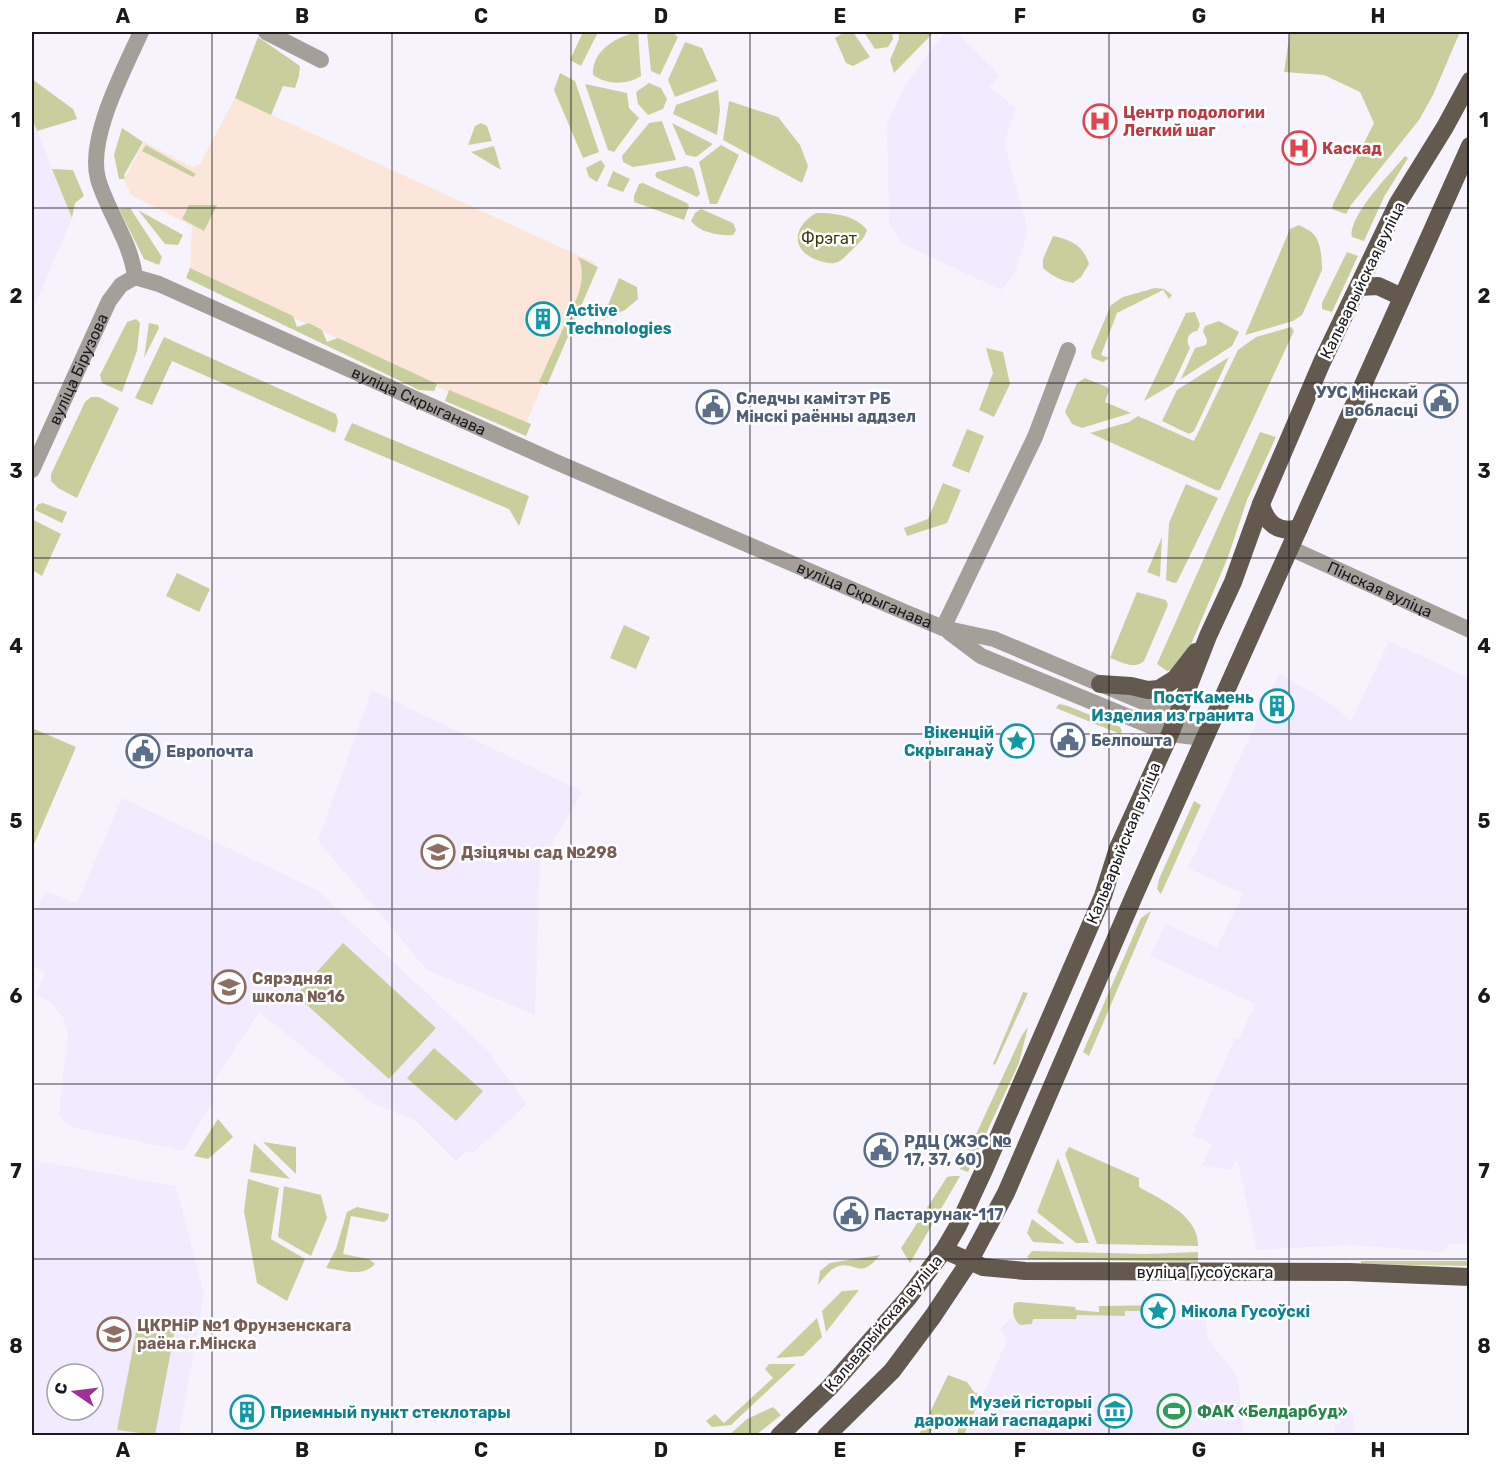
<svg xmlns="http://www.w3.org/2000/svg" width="1501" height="1467" font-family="Rubik,sans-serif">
<rect width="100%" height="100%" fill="#f7f3fd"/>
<path fill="#fce6d9" d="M235 98 595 263 524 428 190 268 192 226 131 195 124 179 144 142 192 167 200 164Z"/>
<g fill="#f2eafe" fill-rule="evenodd">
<path d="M945 32H956L1000 75 989 87 1016 108 1004 143 1028 230 1014 275 1001 290 903 244 889 223 887 125 904 87Z"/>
<path d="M32 118 72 218 32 312Z"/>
<path d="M1389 641 1469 678V1244H1449L1443 1252 1350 1245 1257 1250 1237 1159 1231 1170 1202 1166 1212 1144 1192 1135 1235 1038 1239 1039 1255 1004 1150 956 1165 924 1217 947 1243 894 1188 868 1279 674 1333 705 1351 721Z"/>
<path d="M372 690 583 792 540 864 535 1015 427 970 318 841Z"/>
<path d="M122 798 317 890 486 1049 527 1104 474 1152 464 1153 456 1161 415 1120 374 1104 259 1012 212 1084 214 1099 183 1151 76 1128 64 1122 59 1114 68 1032 63 1017 52 1004 36 994 45 973 32 966V920L45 891 77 903Z"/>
<path d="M34 1160 176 1186 204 1294 179 1435 32 1436V1166ZM57 1374H93V1410H57Z"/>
<path d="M1205 1310 1208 1340 1238 1377 1244 1435 965 1436 1007 1340 1000 1329 1011 1318 1020 1325 1032 1324V1319H1076V1315L1124 1316 1125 1311Z"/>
<path d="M1339 1412H1353L1354 1435H1335L1334 1425 1340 1424Z"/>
</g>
<g fill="#c8cf9c">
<path d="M583 32H598L581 66 570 60Z"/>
<path d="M638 32 641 76C627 85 607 85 593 75 591 51 617 36 638 32Z"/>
<path d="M649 32H672L678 37 660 75 651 71 647 33Z"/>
<path d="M845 32H853L870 57 853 66 846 63 835 38Z"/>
<path d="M864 32H892L893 39 888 47 875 49Z"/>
<path d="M899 32H934L894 73 890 60 899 39Z"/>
<path d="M1290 32H1460L1433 95 1419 120 1351 205 1346 214 1332 209 1333 204 1374 123 1360 92 1324 75 1284 72Z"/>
<path d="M258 37 300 66 299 76 295 88 283 86 271 115 235 98Z"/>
<path d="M685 42 702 48 717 81 675 97 668 80Z"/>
<path d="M560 73 575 81 599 152 583 158 554 90Z"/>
<path d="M32 79 73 109 77 119 37 131 32 118Z"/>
<path d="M649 83 661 88 667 99 663 109 648 115 638 104 636 92Z"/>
<path d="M585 84 627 93 629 108 639 118 614 152 608 150Z"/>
<path d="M718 90 720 110 717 135 673 114 676 105Z"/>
<path d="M729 101 778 117 800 145 808 166 802 183 723 140Z"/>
<path d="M662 121 676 160 633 167 623 162 622 156 649 123Z"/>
<path d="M481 123 487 126 492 141 468 145 475 126Z"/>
<path d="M672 123 713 144 696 157 686 155Z"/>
<path d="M122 128 143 142 124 175 125 179H119L114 155Z"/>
<path d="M146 145 196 174 193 177 142 151Z"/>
<path d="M721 145 739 155 717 204H710L699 162Z"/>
<path d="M494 146 501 170 471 152Z"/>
<path d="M1405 156 1408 158 1384 197 1364 241 1352 237C1348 216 1391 173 1405 156Z"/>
<path d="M601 160 605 166 597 182 589 177 586 168Z"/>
<path d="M686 166 692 168 694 171 700 194 697 197 657 178 655 175 657 172Z"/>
<path d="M52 169 73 170 84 196 75 203 72 218Z"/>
<path d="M613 171 630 179 623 192 607 186Z"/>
<path d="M643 183 687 203 689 206 684 220 634 202V196L639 184Z"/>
<path d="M189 205H217L204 231 182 219Z"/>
<path d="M130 208 162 257 159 265 144 259 119 209Z"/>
<path d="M701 209 733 223 736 230 733 235C720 236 700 233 691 221L695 213Z"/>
<path d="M138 210 183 235 178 245 165 244Z"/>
<path d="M816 213C835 213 855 215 867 230 864 239 860 242 853 249 847 254 842 262 834 263 829 264 825 262 820 261 791 252 791 228 816 213Z"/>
<path d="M1299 225C1304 228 1312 231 1315 236 1321 243 1322 261 1322 270L1302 315 1293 321 1245 335 1290 229Z"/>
<path d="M1053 236C1071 240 1083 245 1089 264L1081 277 1073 283C1062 281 1052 276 1043 268V259Z"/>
<path d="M1347 252 1358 256 1332 312 1322 309V303Z"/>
<path d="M578 257 598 267 547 385 539 382 579 293C582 280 584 269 578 257Z"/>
<path d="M190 268 293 316 297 327 309 323 322 330 327 342 338 338 437 384 434 391 419 390 186 278Z"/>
<path d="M619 278 637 287 638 299 625 310 602 320Z"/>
<path d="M1155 288 1164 289 1172 295 1169 299 1163 290 1117 313 1101 355 1109 358 1103 362 1092 358 1091 352 1111 305 1123 297Z"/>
<path d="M1195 312 1200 325 1197 331C1188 332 1185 340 1190 348L1173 384 1144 401 1186 313Z"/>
<path d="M136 319 140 323 137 351 122 392 102 383 100 375 127 322Z"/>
<path d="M1219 321 1239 332 1232 346 1181 379 1195 348 1206 345 1207 340 1203 331 1205 326Z"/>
<path d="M149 323 158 325 159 328 144 358Z"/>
<path d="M1291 327 1294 331 1220 490H1216L1090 433 1129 422 1138 416 1194 441 1238 350 1256 337Z"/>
<path d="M164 337 336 414 338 422 335 433 172 361 152 405 135 398Z"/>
<path d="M986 348 1003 352 1010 384 994 417 979 410 993 373Z"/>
<path d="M1229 357 1194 431 1189 434 1162 421 1177 390Z"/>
<path d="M1085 378 1107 387 1109 390 1105 402 1131 413 1082 428 1072 424 1065 412 1077 383Z"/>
<path d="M449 390 531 424 526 436 445 401Z"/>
<path d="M91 397H99L119 408 77 498 58 488 51 481V474L85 402Z"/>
<path d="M352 423 529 496 519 526 509 509 344 440Z"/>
<path d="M967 429 984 436 969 473 952 466Z"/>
<path d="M1260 432 1276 437 1247 500 1228 557 1187 654 1175 669 1167 671 1157 664Z"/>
<path d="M943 483 961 490 947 523 907 536 904 528 928 519Z"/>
<path d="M1186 484 1218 498 1177 582 1174 583 1166 580 1169 523Z"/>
<path d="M43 503 67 512 62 523 35 510 38 504Z"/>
<path d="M32 519 61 534 42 576 32 570Z"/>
<path d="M1162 537 1160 577 1147 572Z"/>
<path d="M177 573 210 589 199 612 166 596Z"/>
<path d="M1137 592 1166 600 1168 605 1144 661C1133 670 1122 662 1110 658Z"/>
<path d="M624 625 650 637 636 669 610 658Z"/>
<path d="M1059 704 1068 706 1120 727 1122 731 1120 734 1056 708Z"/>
<path d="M32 728 76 747 32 849Z"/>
<path d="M1194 801 1201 805 1161 894 1157 889 1159 879Z"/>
<path d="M1151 911 1089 1056 1083 1052 1141 918Z"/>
<path d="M343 943 436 1028 389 1079 296 995Z"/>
<path d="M1023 992 1028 993 995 1065 993 1064Z"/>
<path d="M1028 1027 1019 1063 968 1172 960 1169 1022 1035Z"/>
<path d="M434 1048 483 1091 456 1121 407 1078Z"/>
<path d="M218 1119 233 1137 208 1159 194 1156Z"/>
<path d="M263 1142 296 1147V1174Z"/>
<path d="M254 1143 290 1179 250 1172Z"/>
<path d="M1069 1147 1139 1178V1187C1161 1200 1199 1215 1198 1246L1097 1244 1065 1154Z"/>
<path d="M1058 1158 1089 1243H1076L1037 1212Z"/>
<path d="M953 1176H960L910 1263 901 1248 947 1177Z"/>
<path d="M248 1179 279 1188 271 1239 305 1259 287 1301 257 1283 244 1211Z"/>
<path d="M284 1186 321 1195 327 1218 311 1256 278 1237Z"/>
<path d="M357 1207 389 1214 388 1219 384 1222 351 1216 343 1254 369 1259 375 1264C362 1278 343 1270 326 1268L336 1249 347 1212Z"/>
<path d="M1032 1219 1065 1244 1033 1242 1027 1233Z"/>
<path d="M1032 1251 1146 1254 1198 1252V1262L1030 1259 1027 1257Z"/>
<path d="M880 1255C859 1282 855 1259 836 1267 829 1270 823 1279 818 1285L820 1271 830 1263Z"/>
<path d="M1361 1261H1470L1469 1266 1361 1264Z"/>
<path d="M859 1290 826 1332 822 1311 842 1291Z"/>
<path d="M1019 1302 1075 1307 1076 1310 1099 1312V1306L1165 1305V1311H1125V1316L1077 1315 1076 1319H1033L1032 1324 1020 1325C1013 1320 1012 1311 1014 1303Z"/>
<path d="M139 1317 176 1324 155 1435 117 1430Z"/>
<path d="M817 1318 822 1337 803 1356 776 1358Z"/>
<path d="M769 1364H796L731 1425 712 1427 706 1421 715 1414 724 1423 773 1378 765 1369Z"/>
<path d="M948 1375 967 1382 975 1393 982 1395 964 1435H956L959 1428 936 1422 929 1435H919Z"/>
<path d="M773 1407 781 1415 756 1435H729L747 1419Z"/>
</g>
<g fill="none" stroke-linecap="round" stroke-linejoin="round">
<g stroke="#a49f98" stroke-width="16">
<path d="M266 32 321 60"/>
<path id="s1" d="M135 277 159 284 556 462 907 613 943 628 994 639 1176 716 1205 738"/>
<path d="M135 277C131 242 108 213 98 179 87 138 124 70 141 32"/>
<path id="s2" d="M32 470 109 301 121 285 135 277"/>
<path id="s3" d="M1290 548 1470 630"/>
<path d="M943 628 1035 437 1068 350"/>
<path d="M949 632 981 656 1170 734 1203 738"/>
</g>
<g stroke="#63594e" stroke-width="18">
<path d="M1359 287 1378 286 1402 297"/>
<path d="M1261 504C1266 523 1278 534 1299 528"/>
<path d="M1100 684 1131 686 1148 690 1159 689 1175 679 1196 652"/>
<path d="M944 1250 983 1267 1025 1271 1349 1272 1470 1277"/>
<path d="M779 1436 830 1387 908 1298 944 1250 958 1226 984 1170 1103 896 1118 848 1170 734 1208 636 1233 582 1261 504 1322 362 1398 203 1445 127 1470 81"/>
<path d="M826 1436 892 1371 933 1316 969 1262 1006 1193 1134 896 1470 146"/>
</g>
</g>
<path fill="none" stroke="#1b181e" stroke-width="1.5" stroke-opacity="0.55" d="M212 32V1436M392 32V1436M571 32V1436M750 32V1436M930 32V1436M1109 32V1436M1289 32V1436M32 208H1470M32 383H1470M32 558H1470M32 734H1470M32 909H1470M32 1084H1470M32 1259H1470"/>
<defs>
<g id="hospital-ring" transform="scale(1.725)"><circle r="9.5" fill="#fff" stroke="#e0444e" stroke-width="1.5"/><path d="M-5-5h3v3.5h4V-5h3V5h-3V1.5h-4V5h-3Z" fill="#e0444e"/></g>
<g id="building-ring" transform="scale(1.725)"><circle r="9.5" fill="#fff" stroke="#0f9aa8" stroke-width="1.5"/><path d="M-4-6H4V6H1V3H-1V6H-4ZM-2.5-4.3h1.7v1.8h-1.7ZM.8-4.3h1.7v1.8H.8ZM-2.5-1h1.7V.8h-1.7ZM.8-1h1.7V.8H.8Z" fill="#0f9aa8"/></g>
<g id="civic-ring" transform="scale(1.725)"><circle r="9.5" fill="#fff" stroke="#5c6f8a" stroke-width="1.5"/><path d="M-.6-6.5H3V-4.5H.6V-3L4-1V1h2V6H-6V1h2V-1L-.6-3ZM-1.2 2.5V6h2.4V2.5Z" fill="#5c6f8a"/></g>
<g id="sight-ring" transform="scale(1.725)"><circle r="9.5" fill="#fff" stroke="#0f9aa8" stroke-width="1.5"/><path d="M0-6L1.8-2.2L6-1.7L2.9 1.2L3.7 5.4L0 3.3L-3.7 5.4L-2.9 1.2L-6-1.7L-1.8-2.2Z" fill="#0f9aa8"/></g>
<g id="school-ring" transform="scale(1.725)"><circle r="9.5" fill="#fff" stroke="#8d6e63" stroke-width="1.5"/><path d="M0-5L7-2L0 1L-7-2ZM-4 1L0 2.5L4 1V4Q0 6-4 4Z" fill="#8d6e63"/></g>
<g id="museum-ring" transform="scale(1.725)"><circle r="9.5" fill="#fff" stroke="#0f9aa8" stroke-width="1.5"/><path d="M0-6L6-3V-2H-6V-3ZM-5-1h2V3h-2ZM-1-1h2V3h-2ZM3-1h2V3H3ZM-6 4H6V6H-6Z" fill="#0f9aa8"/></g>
<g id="stadium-ring" transform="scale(1.725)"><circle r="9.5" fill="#fff" stroke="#2e9e5b" stroke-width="1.5"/><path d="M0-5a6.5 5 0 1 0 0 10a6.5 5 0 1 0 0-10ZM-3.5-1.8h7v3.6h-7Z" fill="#2e9e5b"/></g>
</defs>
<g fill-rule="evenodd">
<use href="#hospital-ring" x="1100" y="121"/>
<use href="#hospital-ring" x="1299" y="148"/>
<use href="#building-ring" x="543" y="319"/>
<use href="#civic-ring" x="1441" y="401"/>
<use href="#civic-ring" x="713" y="407"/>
<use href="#building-ring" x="1277" y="706"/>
<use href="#civic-ring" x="1068" y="740"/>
<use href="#sight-ring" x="1017" y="741"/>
<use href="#civic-ring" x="143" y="751"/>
<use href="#school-ring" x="438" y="852"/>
<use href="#school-ring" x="229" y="987"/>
<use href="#civic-ring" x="881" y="1150"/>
<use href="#civic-ring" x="851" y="1214"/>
<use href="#sight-ring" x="1158" y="1311"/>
<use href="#school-ring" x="114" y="1334"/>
<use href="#museum-ring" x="1115" y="1411"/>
<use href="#stadium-ring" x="1174" y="1411"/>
<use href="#building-ring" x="247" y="1412"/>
</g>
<g text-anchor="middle" stroke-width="5" stroke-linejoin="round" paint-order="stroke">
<g font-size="16" font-weight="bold" fill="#be3a42" stroke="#fff" text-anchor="start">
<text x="1123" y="118">Центр подологии<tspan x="1123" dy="18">Легкий шаг</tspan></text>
<text x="1322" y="154">Каскад</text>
</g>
<g font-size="16" fill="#383c04" stroke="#fff">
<text x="829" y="244">Фрэгат</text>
</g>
<g font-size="16" fill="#1b181e" stroke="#fff">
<text transform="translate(1362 280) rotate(-64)" y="6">Кальварыйская вуліца</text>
<text dy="6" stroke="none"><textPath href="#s2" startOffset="111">вуліца Бірузова</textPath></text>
<text dy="6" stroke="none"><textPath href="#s1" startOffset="310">вуліца Скрыганава</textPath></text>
<text dy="6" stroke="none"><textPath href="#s3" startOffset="99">Пінская вуліца</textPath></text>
<text dy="6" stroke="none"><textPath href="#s1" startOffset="796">вуліца Скрыганава</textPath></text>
<text transform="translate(1123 843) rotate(-68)" y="6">Кальварыйская вуліца</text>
<text x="1205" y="1278">вуліца Гусоўскага</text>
<text transform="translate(883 1323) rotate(-50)" y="6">Кальварыйская вуліца</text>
</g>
<g font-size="16" font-weight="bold" fill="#0d838f" stroke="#fff" text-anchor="start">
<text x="566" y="316">Active<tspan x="566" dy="18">Technologies</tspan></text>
<text x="1254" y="703" text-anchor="end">ПостКамень<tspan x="1254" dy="18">Изделия из гранита</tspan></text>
<text x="994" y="738" text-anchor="end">Вікенцій<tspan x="994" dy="18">Скрыганаў</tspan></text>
<text x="1181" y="1317">Мікола Гусоўскі</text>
<text x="1092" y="1408" text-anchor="end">Музей гісторыі<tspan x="1092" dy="18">дарожнай гаспадаркі</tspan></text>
<text x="270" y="1418">Приемный пункт стеклотары</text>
</g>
<g font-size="16" font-weight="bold" fill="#4e5e75" stroke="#fff" text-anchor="start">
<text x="1418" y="398" text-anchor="end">УУС Мінскай<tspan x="1418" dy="18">вобласці</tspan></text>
<text x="736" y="404">Следчы камітэт РБ<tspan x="736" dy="18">Мінскі раённы аддзел</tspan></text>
<text x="1091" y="746">Белпошта</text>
<text x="166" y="757">Европочта</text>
<text x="904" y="1147">РДЦ (ЖЭС №<tspan x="904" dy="18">17, 37, 60)</tspan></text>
<text x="874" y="1220">Пастарунак-117</text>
</g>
<g font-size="16" font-weight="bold" fill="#785e54" stroke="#fff" text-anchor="start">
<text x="461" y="858">Дзіцячы сад №298</text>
<text x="252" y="984">Сярэдняя<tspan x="252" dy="18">школа №16</tspan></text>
<text x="137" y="1331">ЦКРНіР №1 Фрунзенскага<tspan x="137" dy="18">раёна г.Мінска</tspan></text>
</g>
<g font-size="16" font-weight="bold" fill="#27864d" stroke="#fff" text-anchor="start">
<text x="1197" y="1417">ФАК «Белдарбуд»</text>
</g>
</g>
<rect width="1501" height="1467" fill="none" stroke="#ffffff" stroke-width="66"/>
<g transform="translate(75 1392) rotate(284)"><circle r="28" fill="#ffffff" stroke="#a4a3a5" stroke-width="1.5"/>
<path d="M0-4.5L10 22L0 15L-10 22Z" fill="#9d3294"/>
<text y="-9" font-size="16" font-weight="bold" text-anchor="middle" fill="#1b181e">С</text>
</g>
<rect x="33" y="33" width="1435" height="1401" fill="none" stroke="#1b181e" stroke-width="2"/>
<g font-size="20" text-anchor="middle" font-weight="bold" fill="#1b181e">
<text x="123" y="23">A</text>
<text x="302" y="23">B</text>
<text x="481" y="23">C</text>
<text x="661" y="23">D</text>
<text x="840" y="23">E</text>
<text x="1020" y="23">F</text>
<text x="1199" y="23">G</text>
<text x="1378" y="23">H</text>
<text x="16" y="127">1</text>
<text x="1484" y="127">1</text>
<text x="16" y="303">2</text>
<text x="1484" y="303">2</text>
<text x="16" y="478">3</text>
<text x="1484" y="478">3</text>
<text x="16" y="653">4</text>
<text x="1484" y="653">4</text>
<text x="16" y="828">5</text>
<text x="1484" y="828">5</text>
<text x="16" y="1003">6</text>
<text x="1484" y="1003">6</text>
<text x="16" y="1178">7</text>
<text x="1484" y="1178">7</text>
<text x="16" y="1353">8</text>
<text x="1484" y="1353">8</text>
<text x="123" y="1457">A</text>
<text x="302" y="1457">B</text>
<text x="481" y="1457">C</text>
<text x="661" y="1457">D</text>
<text x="840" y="1457">E</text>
<text x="1020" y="1457">F</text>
<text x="1199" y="1457">G</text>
<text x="1378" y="1457">H</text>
</g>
</svg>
